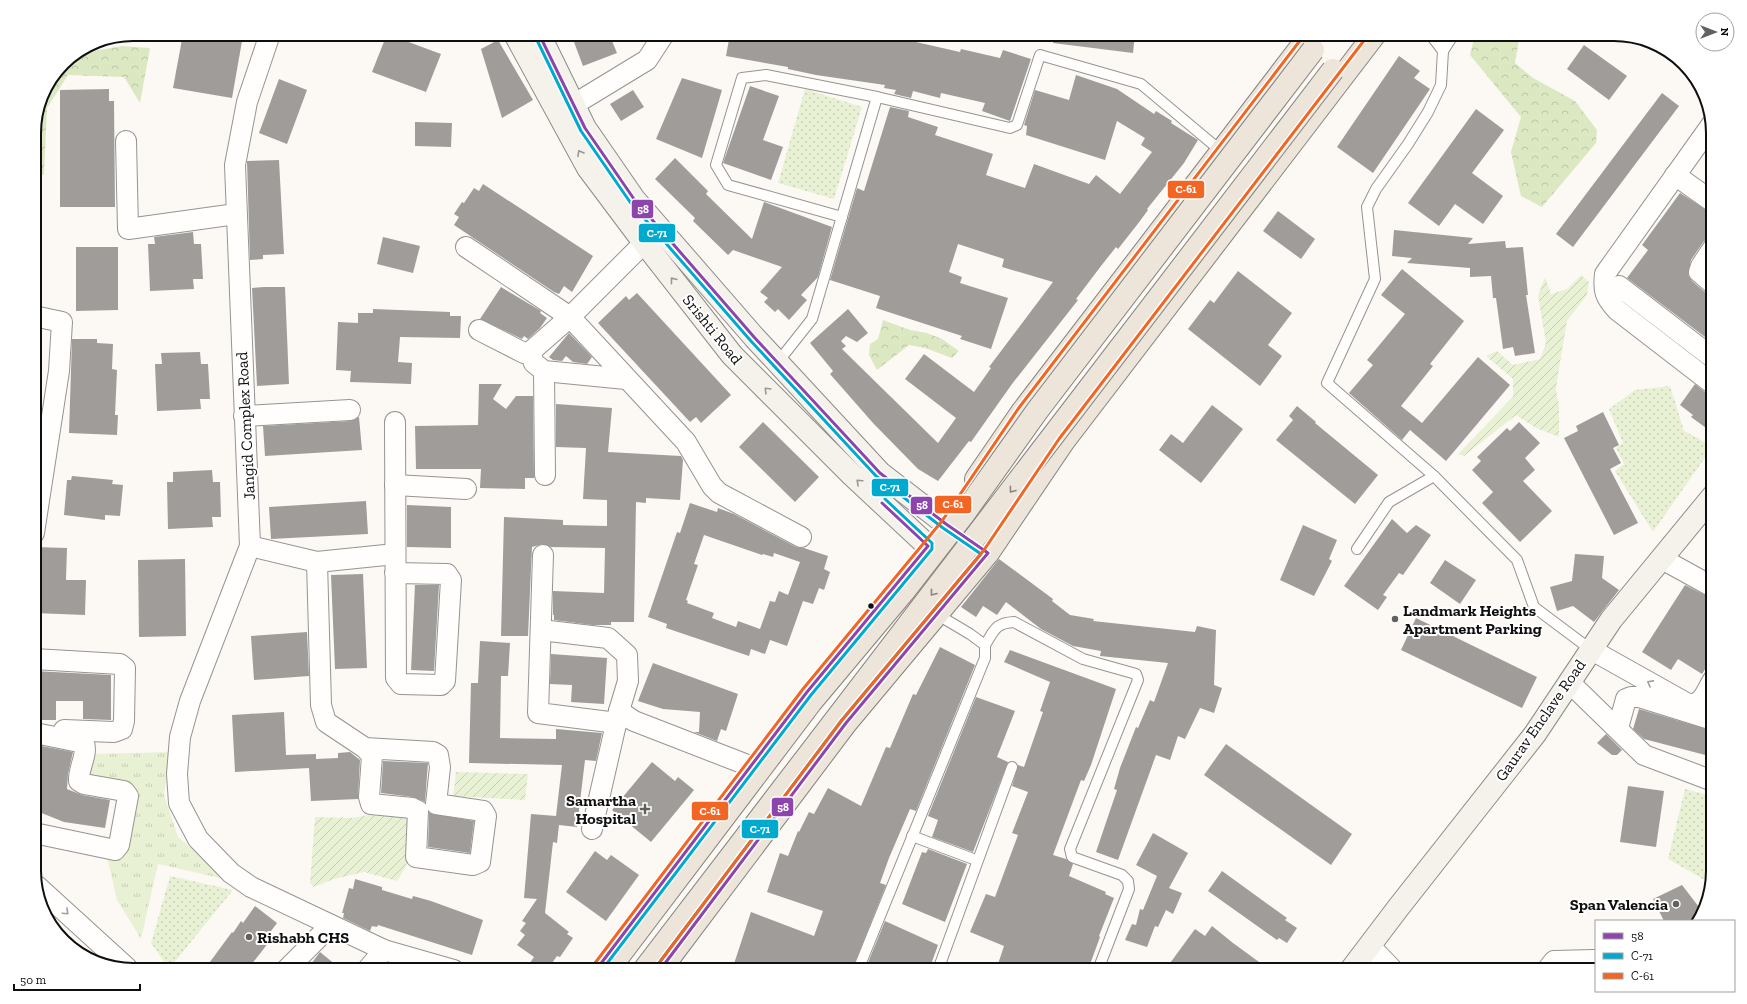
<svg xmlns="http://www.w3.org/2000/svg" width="1747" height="1004" font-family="'Zilla Slab',serif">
<defs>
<pattern id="grass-tufts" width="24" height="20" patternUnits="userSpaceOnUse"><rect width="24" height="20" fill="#e9f1d4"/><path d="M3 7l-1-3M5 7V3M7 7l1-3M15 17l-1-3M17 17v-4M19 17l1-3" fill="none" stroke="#c7cdb5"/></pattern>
<pattern id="forest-crowns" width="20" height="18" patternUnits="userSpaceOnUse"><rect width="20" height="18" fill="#dbe8c2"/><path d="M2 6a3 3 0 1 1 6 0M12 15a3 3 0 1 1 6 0" fill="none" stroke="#bbc6a6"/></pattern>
<pattern id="park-dots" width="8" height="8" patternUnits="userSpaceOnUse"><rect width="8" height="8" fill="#e9f1d4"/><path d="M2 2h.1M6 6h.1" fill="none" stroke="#c7cdb5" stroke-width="1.8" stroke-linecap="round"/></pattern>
<pattern id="garden-furrows" width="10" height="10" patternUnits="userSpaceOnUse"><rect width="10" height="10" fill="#e9f1d4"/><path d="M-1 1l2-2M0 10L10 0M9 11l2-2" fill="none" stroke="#c7cdb5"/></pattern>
</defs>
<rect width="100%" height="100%" fill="#fcf9f4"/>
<path fill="url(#grass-tufts)" d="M170 752 164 795 178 837 229 880 158 864 141 939 117 900 107 857 120 788 83 778 91 754Z"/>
<g fill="url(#forest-crowns)">
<path d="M1475 34H1520L1515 63 1533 78 1575 101 1597 130 1596 143 1542 207 1521 196 1511 152 1521 117 1470 55Z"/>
<path d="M122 46 150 48 140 103 124 77 68 75 47 108 44 175H34V127L42 95 63 63 81 51 89 52Z"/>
<path d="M883 320 910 330 927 333 942 339 959 351 952 358 925 348 909 345 877 370 869 355 870 344 878 339Z"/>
</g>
<g fill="url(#park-dots)">
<path d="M805 89 862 107 834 199 778 183Z"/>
<path d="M1670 386 1684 431 1713 446 1653 532 1615 471 1624 464 1616 448 1623 443 1609 409 1635 390Z"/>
<path d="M1685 789 1713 796V871L1710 883 1668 859Z"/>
<path d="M170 876 233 890 169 969 151 943Z"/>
</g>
<g fill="url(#garden-furrows)">
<path d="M1581 275 1589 282 1587 295 1567 321 1557 381 1556 390 1559 406V437L1536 428 1516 415 1464 456 1458 454 1513 397V379L1486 356 1497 351 1513 365 1540 359 1546 343 1538 296 1545 277 1551 294 1567 289Z"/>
<path d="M456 772 528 774 525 800 453 796Z"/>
<path d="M368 815 414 818C412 842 412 860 397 881L364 872 334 879 314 887 310 883 315 817 352 818Z"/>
</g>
<g fill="#a09c99" fill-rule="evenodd">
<path d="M183 34H202L242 41 232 98 173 88Z"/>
<path d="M387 34 441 54 426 92 372 72Z"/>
<path d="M571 34H609L617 53 583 66Z"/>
<path d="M730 34H859L894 39V37L960 52 961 49 1000 58 1003 50 1031 59 1010 121 982 111 985 103 941 93 940 98 913 91 911 98 894 94 896 90 884 88 885 85 816 75 788 69V67L726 56Z"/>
<path d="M1054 34H1135L1133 53 1053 43Z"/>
<path d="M498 40 533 100 502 118 481 49Z"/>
<path d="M1584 45 1627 76 1609 100 1567 69Z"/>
<path d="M1399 56 1420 71 1414 78 1430 89 1373 173 1337 147Z"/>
<path d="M1076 75 1117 89 1154 114 1156 111 1172 121 1171 123 1198 140 1184 163 1147 209 1148 210 1140 221 1118 249 1116 247 1101 266 1076 299 1078 300 1012 384 971 442 969 441 938 481 918 469 873 423 830 374 833 371 810 343 848 309 868 333 857 342 846 336 841 341 846 346 842 349 938 443 956 418 905 379 924 354 974 392 991 368 989 367 1053 282 1002 267 1004 259 958 244 949 272 962 277 960 283 1008 298 991 349 960 339 962 336 876 308 880 296 830 280 857 188 864 191 890 107 909 111 908 117 938 127 935 135 993 154 986 175 1025 188 1034 164 1089 184 1096 175 1120 194 1152 152 1141 145 1145 138 1117 121 1105 160 1026 135 1027 126 1024 125 1035 90 1069 100Z"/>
<path d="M682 78 722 90 702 158 656 139Z"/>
<path d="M279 79 307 90 287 144 259 133Z"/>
<path d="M750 86 779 96 763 140 783 147 771 180 723 163Z"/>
<path d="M109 89V101H114L115 207H60V90Z"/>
<path d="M633 90 644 107 621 121 610 104Z"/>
<path d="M1662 93 1679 106 1573 247 1556 234Z"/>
<path d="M1476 109 1504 130 1472 173 1503 196 1483 224 1455 204 1439 226 1408 203Z"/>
<path d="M415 122 452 123 451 147 415 146Z"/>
<path d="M675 158 708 191 706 194 752 239 764 202 832 227 818 277 801 295 807 300 789 320 778 309 775 312 764 302 768 298 760 292 782 267 733 250 728 255 693 221 695 218 655 179Z"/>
<path d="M279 160 284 254 263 255V259L250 260 247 161Z"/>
<path d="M483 184 593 256 572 292 564 286 559 294 554 292 454 225 459 217 454 214 462 202 464 203 474 188 479 191Z"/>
<path d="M1680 193 1713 214V237L1704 241 1691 260 1688 275 1692 281 1706 293 1713 295V343L1627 278 1648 250 1642 245Z"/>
<path d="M1278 211 1315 239 1301 259 1263 231Z"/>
<path d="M1394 230 1473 238 1468 244 1505 241 1506 248 1523 247 1528 295H1526L1535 353 1515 356 1513 347 1503 349 1496 298H1493L1491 276 1470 277V268L1407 263 1412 258 1392 256Z"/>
<path d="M193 232 194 244H201L203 279H193L194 289 150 291 148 244H155L154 237Z"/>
<path d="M383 237 420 246 413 273 377 264Z"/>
<path d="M76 247H118V310L76 311Z"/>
<path d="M1402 269 1464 321 1430 364 1433 366 1401 406 1422 423 1478 357 1510 385 1446 461 1410 430 1402 440 1349 393 1373 365 1367 360 1405 314 1381 295Z"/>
<path d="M1238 271 1292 313 1268 345 1282 356 1260 386 1188 329 1210 300 1214 303Z"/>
<path d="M264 287H285L289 384 257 386 252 288Z"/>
<path d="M501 287 541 311 540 313 547 318 540 328 528 339 524 336 522 339 480 319Z"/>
<path d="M637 293 731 395 701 423 696 417 690 422 598 323 626 296 629 300Z"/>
<path d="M373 309 450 312V316H461L460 338 400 337 398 362 412 363 411 384 350 382 351 371 336 370 338 322 358 323V313H373Z"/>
<path d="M569 333 592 357 587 364 573 362 566 356 562 361 553 360 549 357Z"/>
<path d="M72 339H97V343L113 344 112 369 117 370 115 415H118L117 435 69 433Z"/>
<path d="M200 352 201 364H208L210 399H200L201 409 157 411 155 364H162L161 353Z"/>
<path d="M479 384H502L493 399 506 409 516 396H533L534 478H525V489L480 488 481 469H416L415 426 478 425Z"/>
<path d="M1695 384 1706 393 1713 395V433L1691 417 1693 415 1680 405Z"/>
<path d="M556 404 612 408 608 452 681 456 683 460 680 500 646 498V503L636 502 634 622H611V625H592L554 620V615H553V591L604 593 605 548 551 547 543 544 532 547 528 636H501L504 517 563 520V525L607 526V500L583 499 586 448 556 447Z"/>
<path d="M1212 405 1243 429 1201 483 1159 450 1171 434 1183 443Z"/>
<path d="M1297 406 1316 422 1315 423 1378 475 1355 504 1276 440 1293 420 1289 416Z"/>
<path d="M1603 412 1619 445 1613 448 1621 463 1610 469 1638 523 1614 535 1564 438 1578 431 1576 426Z"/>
<path d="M359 417 362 450 265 456 263 426 351 421Z"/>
<path d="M763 422 819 477 795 502 739 447Z"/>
<path d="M1519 422 1540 443 1525 458 1535 470 1523 481 1552 511 1520 542 1482 503 1493 492 1472 470 1481 461 1477 457 1507 428 1510 431Z"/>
<path d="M212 470 213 482H220L221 517H212L213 527 168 529 167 482H173V472Z"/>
<path d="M72 476 113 480 112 484 123 485 120 516 105 515V520L64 515 67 480H71Z"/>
<path d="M366 501 368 534 271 539 269 507Z"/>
<path d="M690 503 717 512 718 508 734 514 796 547 804 548 828 556 824 569 830 572 824 590 819 588 813 604 803 601 787 646 770 640 765 654 751 649 749 656 666 628 667 624 648 617 677 532 680 533ZM704 535 762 555 763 554 773 557 774 553 800 562 788 595 779 591 775 602 770 601 760 629 738 621 736 627 712 618 714 613 687 603 688 601 686 600 698 565 694 564Z"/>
<path d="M407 505 451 507V548L407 547Z"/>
<path d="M1392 519 1407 533 1416 525 1431 535 1403 575 1399 573 1383 595 1387 597 1378 610 1344 586Z"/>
<path d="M1303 525 1337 540 1329 559 1332 561 1314 596 1280 580Z"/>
<path d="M35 547 67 548 66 580H86L85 615 34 613Z"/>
<path d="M1575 554 1604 556 1602 578 1619 590 1594 622 1573 606 1557 611 1550 587 1572 581Z"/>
<path d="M185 559 186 636 139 637 138 560Z"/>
<path d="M999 559 1053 599 1052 601 1070 615 1094 619 1093 621 1195 632 1197 626 1216 630 1214 685 1222 688 1214 713 1200 708 1185 739 1178 736 1170 760 1156 755 1118 860 1096 852 1117 790 1114 789 1120 768 1136 727 1138 728 1150 700 1154 702 1168 663 1100 656 1101 651 1073 646 1041 629 1006 602 997 615 983 606 976 617 961 607Z"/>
<path d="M1445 560 1476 580 1460 604 1430 583Z"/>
<path d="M363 574 367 668 335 669 331 575Z"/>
<path d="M415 585H439L434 671 411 670Z"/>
<path d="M1685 585 1713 599V657L1702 674 1678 659 1671 670 1642 652Z"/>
<path d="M1416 618 1537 677 1522 708 1401 650Z"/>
<path d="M307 632 309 676 254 680 251 636Z"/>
<path d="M480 641 510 643 508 676H501L500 738 556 739V729L602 733 596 761 585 760 577 827 559 825 557 843 553 842 545 913 569 932 567 934 573 938 560 957 557 956 547 970H525L534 957 517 945 525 935 520 931 526 923 522 921 537 899 524 898 531 814 556 816 562 765 469 763 471 683H478Z"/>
<path d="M940 647 975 665 916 811 910 809 889 858 880 883 886 885 852 970H732L751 912 814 936 823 911 767 892 780 853 788 856 798 831 799 832 809 812 814 814 828 788 861 806 886 747 890 748 913 694 916 695Z"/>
<path d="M1010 650 1116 689 1091 765 1084 781 1081 780 1053 855 1066 859 1073 864 1069 876 1106 892 1105 894 1114 898 1099 936 1100 937 1088 970H996L1004 946 970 932 986 894 995 897 1018 835 1012 833 1028 792 1012 786 1018 765 1024 767 1043 712 1040 711 1050 682 1004 662Z"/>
<path d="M551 654 607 658 604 704 571 702 572 685 550 684Z"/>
<path d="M653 663 738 694 726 731 721 729 717 741 694 732H699L700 712 663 709 638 701Z"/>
<path d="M34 671 111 675V720L83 719V701H56V720H34Z"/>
<path d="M976 697 1015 711 997 757 1008 762 973 852 932 837 938 820 928 816Z"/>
<path d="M1639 709 1713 731V757L1644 739 1633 729Z"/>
<path d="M284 712 286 755 316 754V759L338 758V753L350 752 360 760 358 799 311 801 309 768 235 772 232 715Z"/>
<path d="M1606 734 1622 750 1617 755H1612L1597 743Z"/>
<path d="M1226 744 1352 834 1331 865 1204 775Z"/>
<path d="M42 746 73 752 68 774 67 789 82 795 110 800 105 828 64 822 34 810V764L37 748Z"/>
<path d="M383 761 428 763 425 802 413 797 381 793Z"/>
<path d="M652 762 675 781 678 777 694 790 651 842 612 810Z"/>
<path d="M1628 786 1664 791 1656 847 1620 842Z"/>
<path d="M429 813 474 821 470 853 428 847Z"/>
<path d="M1153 833 1188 853 1169 888 1182 893 1173 914 1166 910 1158 927 1155 926 1147 947 1125 940 1132 924 1136 925 1140 909 1143 910 1157 876 1136 865Z"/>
<path d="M928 849 967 864 945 922 902 904 922 852 926 853Z"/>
<path d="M595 851 607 860 611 855 639 875 606 921 566 892Z"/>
<path d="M1222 871 1287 918 1285 920 1297 928 1287 943 1279 938 1277 940 1208 891Z"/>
<path d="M355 879 382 887V890L412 899 413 896 431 901 483 920 472 955 378 925 377 927 372 926 370 931 343 918 344 913H342L349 888 353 889Z"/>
<path d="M1682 885 1702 911 1700 920 1664 921 1653 899Z"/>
<path d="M898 889 885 921 938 945 929 970H865Z"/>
<path d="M255 906 277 923 268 935 272 938 262 951 247 970H204L232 932 233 933 241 921 243 923Z"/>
<path d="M1212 926 1233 943 1270 970H1165L1195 929 1205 936Z"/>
<path d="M320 952 342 970H319L311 964Z"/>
</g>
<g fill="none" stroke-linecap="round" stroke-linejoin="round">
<g stroke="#969492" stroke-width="12">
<g id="lane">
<path d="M1430 34 1443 51 1441 85 1428 112 1408 144 1376 189 1367 207 1375 279 1327 383 1434 476 1517 560 1534 607 1590 649"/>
<path d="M1443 51 1454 34"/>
<path d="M842 217 728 185 716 165 742 78 766 75 877 97 1010 128 1017 125 1040 55 1141 84 1221 151"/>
<path d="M778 362 812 319 877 97"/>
<path d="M1357 549 1389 502 1434 476"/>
<path d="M985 645C994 631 995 623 1014 622L1083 659 1136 674 1138 680 1070 849 1072 857 1122 875 1128 881 1129 889 1098 970"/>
<path d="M912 836 976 860"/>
<path d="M858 970 985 658V645L970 634 938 615"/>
<path d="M938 970 1012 767"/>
</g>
</g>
<g stroke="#969492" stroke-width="22">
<g id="street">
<path d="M270 34 247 102 235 165 250 546 190 701 180 737 177 774 179 803 198 839 231 873 251 887 384 950 454 970"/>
<path d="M573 105 647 60 664 34"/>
<path d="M1712 124 1605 274C1603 291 1605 297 1617 310L1713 384"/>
<path d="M126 141 128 229 236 214"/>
<path d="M1675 175 1713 202"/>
<path d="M466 247 570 317 686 442 712 486 719 493 801 537"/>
<path d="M1713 248 1701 266 1699 272 1713 284"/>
<path d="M1619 286 1713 358"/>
<path d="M34 316 62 322 59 371 34 533"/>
<path d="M479 330 524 353H529L570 317 644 243"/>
<path d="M530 352 534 363 544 371 626 379"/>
<path d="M544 371 545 475"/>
<path d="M244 416 350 410"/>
<path d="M395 422C395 508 395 593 396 678L401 684 441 685 445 681 451 580 447 574 395 573"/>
<path d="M395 485 466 489"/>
<path d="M250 546 317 562 321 705 326 722 365 748 372 756 369 797 371 804 412 808 418 811 416 857 473 865 480 862 486 816 483 811 436 804 440 767 438 755 433 752 365 748"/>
<path d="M543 555 538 713 617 723"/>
<path d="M1662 559 1713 587"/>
<path d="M317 562 395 554"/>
<path d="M541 630 608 638 627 655 628 681 619 711 592 829"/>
<path d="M1590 649 1688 704C1703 706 1706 691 1713 680"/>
<path d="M34 659 120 664 125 668 124 721 122 729 114 732 64 730"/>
<path d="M1569 682 1644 755 1713 781"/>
<path d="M619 711 634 721 750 766"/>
<path d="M1618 728 1626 699 1631 697H1639L1713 720"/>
<path d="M34 737 40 734 84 743C88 755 78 768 79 781L84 784 124 791 128 796 119 845 115 850 34 833"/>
<path d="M37 886 127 968"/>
<path d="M1370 946 1393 970"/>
<path d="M286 970 331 925"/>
<path d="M367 970 384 950"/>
<path d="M1547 970 1554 961 1594 960"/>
</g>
</g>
<g stroke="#8c8b89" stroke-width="24">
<g id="secondary">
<path d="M515 34 588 168 639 236 732 355 852 475 928 546 950 564"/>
<path d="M539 34 585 128 634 199 754 337 880 473 946 524 987 552"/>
<path d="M1351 970 1398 908 1535 734 1611 620 1713 496"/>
</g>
</g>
<g stroke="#83827f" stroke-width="24">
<g id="primary">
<path d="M976 479 1022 412 1311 34"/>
<path d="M660 970 846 723 988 553 1063 442 1375 34"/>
</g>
</g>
<use href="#lane" stroke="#fffefd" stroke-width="10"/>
<use href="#street" stroke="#fffefd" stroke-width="20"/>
<use href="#secondary" stroke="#f5f2eb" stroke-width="22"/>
<use href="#primary" stroke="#ede5da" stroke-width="22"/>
<g stroke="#83827f" stroke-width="24" stroke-linecap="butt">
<g id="primary-bridge">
<path d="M608 970 811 702 904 591 963 515 1037 411 1313 50"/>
<path d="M644 970 1333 70"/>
</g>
</g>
<use href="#primary-bridge" stroke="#ede5da" stroke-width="22"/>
<g stroke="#fff" stroke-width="6">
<g id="bus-1">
<path d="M539 34 585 128 634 199 754 337 880 473 946 524 988 553 846 723 660 970"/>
<path d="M596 970 807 692 928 546 882 503"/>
</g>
</g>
<g stroke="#fff" stroke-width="6">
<g id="bus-2">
<path d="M535 36 581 131 630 202 750 340 876 476 943 528 981 554 842 720 656 967"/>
<path d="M602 970 811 695 932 549V543L885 499"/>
</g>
</g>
<g stroke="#fff" stroke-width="6">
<g id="bus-3">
<path d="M592 967 803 689 942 521 1018 409 1305 34"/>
<path d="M656 967 842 720 984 550 1059 439 1369 34"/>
</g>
</g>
<use href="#bus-1" stroke="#8e44ad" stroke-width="3"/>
<use href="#bus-2" stroke="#00a9ce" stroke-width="3"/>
<use href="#bus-3" stroke="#f26522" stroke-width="3"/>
</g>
<defs><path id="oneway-chevron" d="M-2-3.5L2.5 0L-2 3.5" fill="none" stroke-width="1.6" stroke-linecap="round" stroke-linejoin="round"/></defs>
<g stroke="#999793">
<use href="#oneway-chevron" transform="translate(580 153) rotate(-119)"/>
<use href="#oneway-chevron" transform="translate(673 280) rotate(-128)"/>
<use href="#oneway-chevron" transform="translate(767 390) rotate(-135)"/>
<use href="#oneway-chevron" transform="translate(859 482) rotate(-137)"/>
</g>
<g stroke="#89857f">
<use href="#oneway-chevron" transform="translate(1012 490) rotate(127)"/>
<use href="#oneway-chevron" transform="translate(933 593) rotate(128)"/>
</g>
<g stroke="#9f9e9e">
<use href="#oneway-chevron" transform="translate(1650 683) rotate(-151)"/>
<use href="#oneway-chevron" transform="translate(66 912) rotate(43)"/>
</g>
<circle fill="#0f0f0f" stroke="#fff" stroke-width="1.5" cx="871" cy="606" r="3.5"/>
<g fill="#62615f" stroke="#fff" stroke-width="1.5">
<circle cx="1395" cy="619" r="4"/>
<path d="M643 803h4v4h4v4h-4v4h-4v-4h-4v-4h4z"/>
<circle cx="1676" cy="904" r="4"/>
<circle cx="249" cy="937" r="4"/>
</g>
<g text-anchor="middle" stroke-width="4" stroke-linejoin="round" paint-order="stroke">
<g font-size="16" fill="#0f0f0f" stroke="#fff">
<text transform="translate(713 329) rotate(51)" y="6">Srishti Road</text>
<text transform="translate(245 426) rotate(-93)" y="6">Jangid Complex Road</text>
<text transform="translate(1540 720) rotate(-55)" y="6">Gaurav Enclave Road</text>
</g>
<g font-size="16" font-weight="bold" fill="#0f0f0f" stroke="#fff" text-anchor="start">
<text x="1403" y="616">Landmark Heights<tspan x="1403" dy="18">Apartment Parking</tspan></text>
<text x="636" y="806" text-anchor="end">Samartha<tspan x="636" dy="18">Hospital</tspan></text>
<text x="1668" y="910" text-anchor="end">Span Valencia</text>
<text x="257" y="943">Rishabh CHS</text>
</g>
</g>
<path d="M0 0H1747V1004H0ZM133 41H1614A92 92 0 0 1 1706 133V871A92 92 0 0 1 1614 963H133A92 92 0 0 1 41 871V133A92 92 0 0 1 133 41Z" fill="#fff" fill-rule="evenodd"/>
<path fill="none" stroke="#0f0f0f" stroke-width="2" d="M133 41H1614A92 92 0 0 1 1706 133V871A92 92 0 0 1 1614 963H133A92 92 0 0 1 41 871V133A92 92 0 0 1 133 41Z"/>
<g stroke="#fff" stroke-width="1.5">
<rect x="1167" y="180" width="38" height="19" rx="4" fill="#f26522"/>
<rect x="631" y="199" width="23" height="20" rx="4" fill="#8e44ad"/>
<rect x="638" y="223" width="38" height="20" rx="4" fill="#00a9ce"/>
<rect x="871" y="478" width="38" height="19" rx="4" fill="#00a9ce"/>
<rect x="934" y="495" width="38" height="19" rx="4" fill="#f26522"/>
<rect x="910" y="496" width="23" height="19" rx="4" fill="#8e44ad"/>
<rect x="771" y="797" width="23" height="20" rx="4" fill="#8e44ad"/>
<rect x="691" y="801" width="38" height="20" rx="4" fill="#f26522"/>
<rect x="741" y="819" width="38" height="20" rx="4" fill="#00a9ce"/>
</g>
<g font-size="11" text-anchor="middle" font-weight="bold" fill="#fff">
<text x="1186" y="193">C-61</text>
<text x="643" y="213">58</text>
<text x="657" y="237">C-71</text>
<text x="890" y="491">C-71</text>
<text x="953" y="508">C-61</text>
<text x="922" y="509">58</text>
<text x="783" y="811">58</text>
<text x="710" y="815">C-61</text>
<text x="760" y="833">C-71</text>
</g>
<rect x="1595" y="920" width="140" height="72" fill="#ffffff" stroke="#9f9f9f"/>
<rect x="1603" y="933" width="20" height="6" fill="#8e44ad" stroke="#9f9f9f"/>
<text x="1631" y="940" font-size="12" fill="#0f0f0f">58</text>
<rect x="1603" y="953" width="20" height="6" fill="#00a9ce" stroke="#9f9f9f"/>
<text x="1631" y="960" font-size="12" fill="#0f0f0f">C-71</text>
<rect x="1603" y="973" width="20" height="6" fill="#f26522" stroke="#9f9f9f"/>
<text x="1631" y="980" font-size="12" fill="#0f0f0f">C-61</text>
<g transform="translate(1715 32) rotate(90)"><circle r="19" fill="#ffffff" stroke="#9f9f9f"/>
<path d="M0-3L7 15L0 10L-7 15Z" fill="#62615f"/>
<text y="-6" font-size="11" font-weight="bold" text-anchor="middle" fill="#0f0f0f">N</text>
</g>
<path d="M14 984v6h126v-6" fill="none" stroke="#0f0f0f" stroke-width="2"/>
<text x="20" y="984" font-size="12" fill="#0f0f0f" stroke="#ffffff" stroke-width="3" paint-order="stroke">50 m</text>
</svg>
